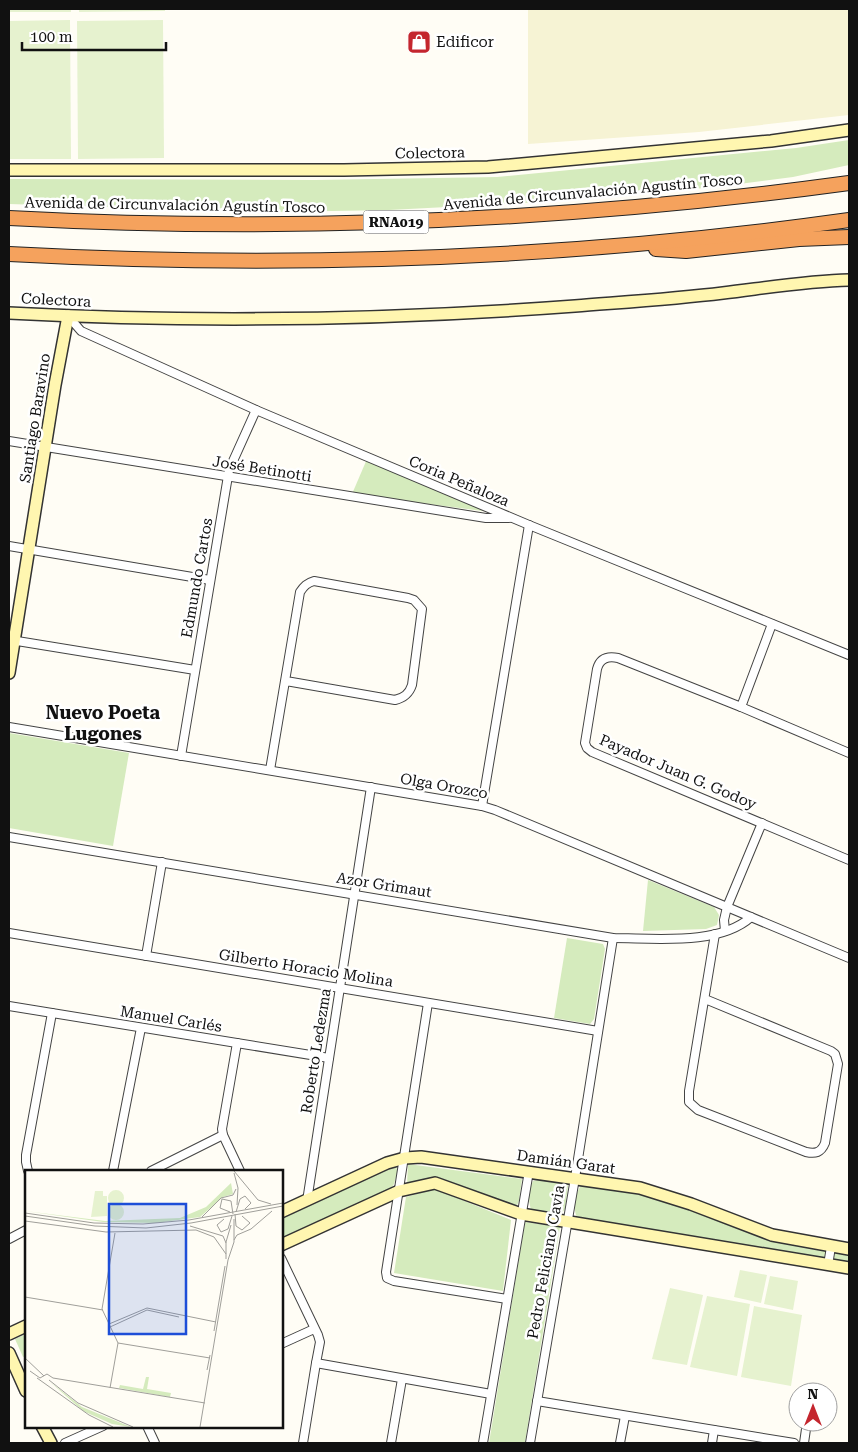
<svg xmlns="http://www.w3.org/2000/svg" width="858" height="1452" font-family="'Roboto Serif',serif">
<rect width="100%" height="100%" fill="#fffdf5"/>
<path fill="#f6f3d4" d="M528 9H849V115L699 132 528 144Z"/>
<g fill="#d5ebbd">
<path d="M849 140V165L793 177 716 187 524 203 389 210 275 212 9 204V179L315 180 497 177 796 148Z"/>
<path d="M367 459 498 513 352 494Z"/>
<path d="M9 733 129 753 113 846 9 828Z"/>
<path d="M648 880 714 907 719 915 717 925 706 929 643 931Z"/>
<path d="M567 938 603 944 605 949 594 1019 590 1024 554 1018Z"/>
<path d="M408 1164 522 1179 519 1201 516 1207 475 1194 407 1184Z"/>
<path d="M394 1165 398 1170 394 1184 389 1191 281 1240V1217Z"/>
<path d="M538 1180 565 1183 568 1186 565 1209 559 1216 532 1212C528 1203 528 1191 533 1181Z"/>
<path d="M582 1184 636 1191 849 1253V1265L578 1220C572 1208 574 1195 582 1184Z"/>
<path d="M435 1189 511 1220 503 1291 394 1273 406 1197Z"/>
<path d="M525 1222 560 1227 525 1443H489Z"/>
<path d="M26 1334V1356L23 1357 15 1339Z"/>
</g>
<g fill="#e6f2cf">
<rect x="9" y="9" width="62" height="3"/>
<path d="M79 9H165V11L79 12Z"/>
<path d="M70 20 71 159H9V21Z"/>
<path d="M163 20 164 158 78 159 77 21Z"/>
<path d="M740 1270 767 1275 761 1303 734 1297Z"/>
<path d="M770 1276 798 1281 793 1310 764 1304Z"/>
<path d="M670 1288 703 1295 687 1365 652 1359Z"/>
<path d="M707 1296 750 1304 737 1376 690 1367Z"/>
<path d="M754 1306 802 1315 791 1386 741 1377Z"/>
</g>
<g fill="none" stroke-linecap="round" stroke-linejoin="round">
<g stroke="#444" stroke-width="10">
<g id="street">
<path d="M68 316 81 331 256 410 529 525 849 655"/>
<path d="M9 441 486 518H509"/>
<path d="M9 546 210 580"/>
<path d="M772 624 741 707 849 753"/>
<path d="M11 640 195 670"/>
<path d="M741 707 618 658C608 656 600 658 597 669L585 743 587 748 592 752 849 860"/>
<path d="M9 727 482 806 495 810 849 958"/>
<path d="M181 756 229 470 256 410"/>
<path d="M270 770 300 592C304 586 307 583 314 581L408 598 414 600 422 609 412 685C409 694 404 698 395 700L286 681"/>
<path d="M482 806 529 525"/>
<path d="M9 837 613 938C654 938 719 946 751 917"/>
<path d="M725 931 724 920 727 907 762 823"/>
<path d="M9 933 598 1031"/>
<path d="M146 956 162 862"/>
<path d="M705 999 831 1051 835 1054 838 1064 825 1143C821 1153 815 1154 806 1152L698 1110 689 1102V1091L715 934"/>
<path d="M428 1003 386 1272 387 1278 394 1281 507 1299"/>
<path d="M9 1006 329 1058"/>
<path d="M237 1043 222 1129 223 1135 240 1171"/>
<path d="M28 1171 26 1162V1155L52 1013"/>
<path d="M113 1171 141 1028"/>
<path d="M151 1171 223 1135"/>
<path d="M307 1201 371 787"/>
<path d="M9 1239 26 1230"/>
<path d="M281 1258 318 1335 320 1342 316 1363 491 1394"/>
<path d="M828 1265 831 1247"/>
<path d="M281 1344 314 1329"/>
<path d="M537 1401 794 1443"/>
<path d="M147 1426 155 1443"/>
<path d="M65 1443 103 1426"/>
<path d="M303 1443 316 1363"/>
<path d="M391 1443 402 1379"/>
<path d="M483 1443 529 1171"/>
<path d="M530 1443 575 1178 613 938"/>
<path d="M620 1443 625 1416"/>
<path d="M712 1443 714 1430"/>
<path d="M804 1443 807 1422"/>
</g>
</g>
<g stroke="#333" stroke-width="14">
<g id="secondary">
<path d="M9 170H344L488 167 771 141 849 130"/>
<path d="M9 313C198 323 387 320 575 306 625 302 674 299 723 293 765 288 807 281 849 280"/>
<path d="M9 673 55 385 68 316"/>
<path d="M281 1212 387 1163 405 1158 421 1157 640 1188 691 1204 772 1235 849 1249"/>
<path d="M281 1245 399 1191 435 1183 521 1214 849 1268"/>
<path d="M9 1334 26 1326"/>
<path d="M9 1353 26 1391"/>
<path d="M42 1426 51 1443"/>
</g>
</g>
<g stroke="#222" stroke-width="16">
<g id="highway">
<path d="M9 218C290 233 570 221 849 183"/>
<path d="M656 249 686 251 799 239 849 237"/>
<path d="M9 254C289 269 571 259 849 220"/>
</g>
</g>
<use href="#street" stroke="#fff" stroke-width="8"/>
<use href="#secondary" stroke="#fff6b0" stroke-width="11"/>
<use href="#highway" stroke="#f5a25d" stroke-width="14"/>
</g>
<defs>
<g id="shop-square" transform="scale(1.25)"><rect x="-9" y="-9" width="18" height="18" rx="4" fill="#c4262e" stroke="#fff"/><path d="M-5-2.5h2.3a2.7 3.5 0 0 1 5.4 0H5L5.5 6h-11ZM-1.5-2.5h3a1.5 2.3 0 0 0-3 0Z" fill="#fff"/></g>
</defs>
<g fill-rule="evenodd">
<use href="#shop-square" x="419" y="42"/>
</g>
<g text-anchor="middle" stroke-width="5" stroke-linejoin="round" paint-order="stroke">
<rect fill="#fff" stroke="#585858" stroke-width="1" x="363.5" y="210.5" width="65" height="23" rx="4"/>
<g font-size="14" font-weight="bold" fill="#111">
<text x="396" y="227">RNA019</text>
</g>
<g font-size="15" fill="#111" stroke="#fff" text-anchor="start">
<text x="436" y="47">Edificor</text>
</g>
<g font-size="15" fill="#111" stroke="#fff">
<text transform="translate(430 153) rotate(-1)" y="5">Colectora</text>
<text transform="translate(593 192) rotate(-5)" y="5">Avenida de Circunvalación Agustín Tosco</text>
<text transform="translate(175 205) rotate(1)" y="5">Avenida de Circunvalación Agustín Tosco</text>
<text transform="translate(56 300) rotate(3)" y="5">Colectora</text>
<text transform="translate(35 418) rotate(-81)" y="5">Santiago Baravino</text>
<text transform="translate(262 469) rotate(9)" y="5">José Betinotti</text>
<text transform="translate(459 481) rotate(23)" y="5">Coria Peñaloza</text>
<text transform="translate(197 578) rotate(-80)" y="5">Edmundo Cartos</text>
<text transform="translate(678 772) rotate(23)" y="5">Payador Juan G. Godoy</text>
<text transform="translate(444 786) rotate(10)" y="5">Olga Orozco</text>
<text transform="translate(384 885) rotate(9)" y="5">Azor Grimaut</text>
<text transform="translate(306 968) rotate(9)" y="5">Gilberto Horacio Molina</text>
<text transform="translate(171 1019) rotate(9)" y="5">Manuel Carlés</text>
<text transform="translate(316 1051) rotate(-81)" y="5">Roberto Ledezma</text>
<text transform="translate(566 1162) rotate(8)" y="5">Damián Garat</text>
<text transform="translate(546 1262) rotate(-80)" y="5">Pedro Feliciano Cavia</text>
</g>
<g font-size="18" font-weight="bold" fill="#111" stroke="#fff">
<text x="103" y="719">Nuevo Poeta<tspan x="103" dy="21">Lugones</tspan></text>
</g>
</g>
<g transform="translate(25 1170)">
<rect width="258" height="258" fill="#fffdf5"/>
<path d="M206 13 208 24 198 27 175 47 131 53 78 52 0 41 80 51 155 48 181 37ZM121 207H124L122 219 146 223 145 227 94 218 95 215 118 219ZM24 211 57 237 106 257 87 254 58 241Z" fill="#d5ebbd"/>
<path d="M83 28a8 8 0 1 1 16 0a8 8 0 1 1-16 0ZM70 21H78V26H82V46L66 47ZM83 42a8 8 0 1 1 16 0a8 8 0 1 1-16 0Z" fill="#e6f2cf"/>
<path fill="none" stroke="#a09f9a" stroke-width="1" d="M209 1 233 30 246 34M209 3 213 18 212 35M205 42 195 38 197 29 206 31 208 44M211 42 215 29 220 26 226 33 220 39M0 43 69 53 118 54 164 50 258 33M210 44 211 56 217 60 225 53 217 46M0 46 70 56 121 58 166 53 258 36M177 47 196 28 208 25 211 19M199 49 192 55 196 62 203 59 207 46M0 51 81 62 171 60 189 67 201 84M165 56 198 66 201 73M209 70 212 65 226 59 247 41M201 89V72L206 55M0 127 78 140M84 154 122 138 191 152M85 157 122 140 154 147M189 161 200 96M93 173 185 188M0 188 19 206M182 200 185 185M5 201 15 208 22 204 28 208 180 233M12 208 64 245 88 257M24 210 53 233 108 257M85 218 93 173 77 139 90 63M175 257 203 90 209 72V49"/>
<path fill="#1d4ed8" fill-opacity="0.15" stroke="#1d4ed8" stroke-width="2.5" d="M84 34H161V164H84Z"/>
<rect width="258" height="258" fill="none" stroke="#111" stroke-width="2.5"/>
</g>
<rect width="858" height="1452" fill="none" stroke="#111111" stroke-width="20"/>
<g transform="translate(813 1407)"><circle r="24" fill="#ffffff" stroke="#a0a0a0"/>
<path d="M0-4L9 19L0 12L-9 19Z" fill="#c4262e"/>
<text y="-8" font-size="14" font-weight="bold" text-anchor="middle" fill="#111111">N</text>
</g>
<path d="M22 42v8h144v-8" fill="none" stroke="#111111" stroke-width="2.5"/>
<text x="30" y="42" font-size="15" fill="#111111" stroke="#ffffff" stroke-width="4" paint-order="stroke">100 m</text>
</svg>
